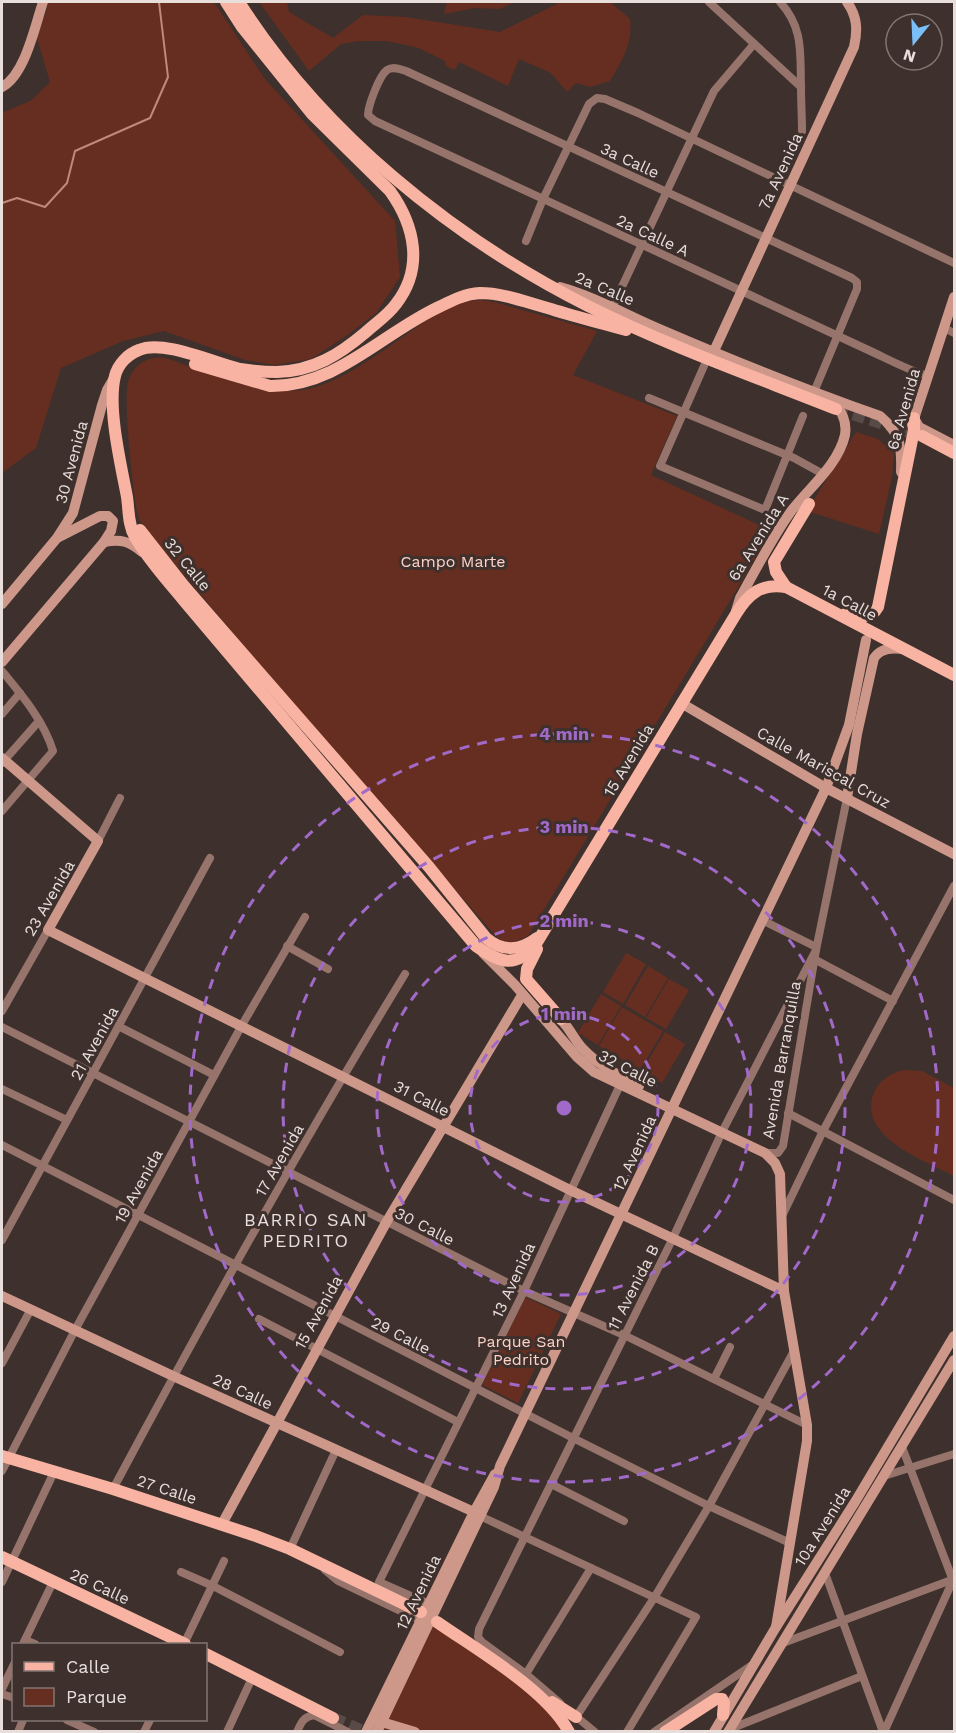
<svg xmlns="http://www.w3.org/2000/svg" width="956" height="1733" font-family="'Work Sans',sans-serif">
<rect width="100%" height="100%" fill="#3e302c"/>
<g fill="#662e21">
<path d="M49 2H214L264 78 395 221 400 277 376 313 346 336 311 359 275 365 245 360 164 331 123 341 61 368 36 448 2 473V113L32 100 50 82 37 38Z"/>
<path d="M259 2H287L289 12 333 38 363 15 406 17 500 32 561 2H610L630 19C633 43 622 61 610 81L590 87 576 83 567 92 551 73 519 59 508 86 459 62 455 70 446 66 445 61 419 48 387 41H358L341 44 309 71Z"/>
<path d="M447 2H514L500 9 474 8 444 14Z"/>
<path d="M480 300 494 302 597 331 573 375 677 416 651 475 772 531 528 936 513 943 502 941 495 935 294 706 145 528C141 523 138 518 137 512 133 490 122 395 129 379 134 364 150 355 166 358 209 373 271 401 316 387 349 376 378 354 407 334 430 318 450 302 480 300Z"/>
<path d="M856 432 878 439 894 453 892 477 879 534 807 511Z"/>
<path d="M626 953 646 964 623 1004 603 992Z"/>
<path d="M648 966 668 978 645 1017 625 1005Z"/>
<path d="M669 979 689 990 666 1029 646 1018Z"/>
<path d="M601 994 621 1006 598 1045 578 1033Z"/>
<path d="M622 1007 663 1031 640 1070 599 1046Z"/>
<path d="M665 1032 685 1044 662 1083 642 1071Z"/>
<path d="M904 1070 922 1071 954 1088V1176C926 1161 859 1138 873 1095 878 1081 890 1073 904 1070Z"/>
<path d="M525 1297 561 1314 518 1403 482 1385Z"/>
<path d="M433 1623 532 1693 565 1732H380Z"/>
</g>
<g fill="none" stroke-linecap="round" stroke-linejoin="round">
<path stroke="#bf897b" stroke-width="2" d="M2 203 17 198 45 207 67 183 75 151 150 118 168 77 159 2"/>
<g stroke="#584a46" stroke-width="12" stroke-dasharray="12 6" stroke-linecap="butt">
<path d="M836 409 922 436"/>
<path d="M333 1718 365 1732"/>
</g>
<g stroke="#96746c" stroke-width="8">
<path d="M709 2 801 87"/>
<path d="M780 2C804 28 800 54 801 87 801 102 802 116 802 131"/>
<path d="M526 241 543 199 589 104 597 98 605 99 638 113 954 263"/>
<path d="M612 308 714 91 754 44"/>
<path d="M944 328 954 333"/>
<path d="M704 366 660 466 765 510 803 416"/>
<path d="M814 392 857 289V282L852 278 406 71C400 69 393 66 387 70 379 76 368 106 368 115L375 121C500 178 625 237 750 295 789 313 827 331 866 349 886 358 907 370 928 376"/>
<path d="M649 398 794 458 823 474"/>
<path d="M2 671C21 694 44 721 53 751L2 811"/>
<path d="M2 714 20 693"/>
<path d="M2 763 39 721"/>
<path d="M98 841 120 798"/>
<path d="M762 920 816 947"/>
<path d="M287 946 328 969"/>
<path d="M814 959 893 1001"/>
<path d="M2 1011 48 930"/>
<path d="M118 1026 214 1075"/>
<path d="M2 1027 524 1291 624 1335 807 1425"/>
<path d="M2 1089 67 1120"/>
<path d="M788 1113 954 1200"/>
<path d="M2 1145 573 1438 709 1506 790 1543"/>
<path d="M765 1153H778L783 1146 816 950 847 798"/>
<path d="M783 1214 823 1131 954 886"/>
<path d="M2 1240 210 858"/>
<path d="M259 1319 458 1422"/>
<path d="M2 1363 31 1309"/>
<path d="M714 1379 730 1347"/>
<path d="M902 1447 954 1583"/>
<path d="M2 1471 75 1330 242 1025 305 917"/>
<path d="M884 1476 954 1454"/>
<path d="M551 1484 624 1521"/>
<path d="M113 1489C206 1315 302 1142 405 974"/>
<path d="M480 1516 696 1617 627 1732"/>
<path d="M290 1549 336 1450"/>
<path d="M325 1570 338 1581 421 1621"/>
<path d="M181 1572 213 1586 340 1652"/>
<path d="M825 1573 883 1732"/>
<path d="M2 1582 54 1472"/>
<path d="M429 1604 379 1582 524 1291 620 1085"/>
<path d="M25 1640 35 1644"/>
<path d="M783 1643 954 1579"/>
<path d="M23 1644 53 1582"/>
<path d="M184 1644 224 1561"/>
<path d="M526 1674 591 1568"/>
<path d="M2 1689 14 1664"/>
<path d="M2 1694 14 1698"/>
<path d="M560 1703 526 1674 482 1642 478 1637 479 1629 672 1240 722 1132 816 950"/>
<path d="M573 1714 595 1732"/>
<path d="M576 1717 654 1598 709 1506 794 1351"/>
<path d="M67 1720 94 1732"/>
<path d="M730 1729 862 1676"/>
<path d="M18 1732 23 1720"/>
<path d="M144 1732 150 1720"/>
<path d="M227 1732 252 1678"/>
<path d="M297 1732C301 1723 303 1717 314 1715L348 1732"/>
<path d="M654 1732 752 1665"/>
<path d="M884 1732 954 1578"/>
</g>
<g stroke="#cd988a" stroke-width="10">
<path d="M2 87C25 75 35 26 43 2"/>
<path d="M560 287C596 297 628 316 662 330 734 361 806 390 880 416 900 433 902 446 901 472"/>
<path d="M714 351 854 47C858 29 857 16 847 2"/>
<path d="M914 418 919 427 954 445"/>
<path d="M912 425 954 297"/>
<path d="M104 542C121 539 129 541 142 552"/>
<path d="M2 604 57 538 73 513 102 405 107 390 114 378"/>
<path d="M736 611 740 598C755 571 774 534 792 510 810 487 838 465 845 435 847 422 842 410 832 402"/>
<path d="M2 662 104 542 111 531 113 521 108 516H100L59 537"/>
<path d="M681 703 826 788 954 854"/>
<path d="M2 758 98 841 48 930 570 1190 784 1291"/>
<path d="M847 798 857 734 874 658C881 648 891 648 903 649"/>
<path d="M483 953 515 985 577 1057 594 1072 765 1153 775 1163 780 1174 784 1291 807 1425V1441L776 1627"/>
<path d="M556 1016C568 1023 573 1039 583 1049 599 1066 619 1075 639 1086"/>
<path d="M2 1296 173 1376 474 1512"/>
<path d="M222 1524 387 1221 522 995"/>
<path d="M375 1720 415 1732"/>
<path d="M366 1732 474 1512 495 1474"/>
<path d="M377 1732 494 1487 500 1466 826 788 849 725 866 640"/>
<path d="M714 1732 776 1627 855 1502 954 1336"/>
<path d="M728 1732 954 1360"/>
</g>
<g stroke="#f8b3a2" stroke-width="12">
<path d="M226 2 242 27 312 114 390 191C415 226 424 268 396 304 388 315 376 323 366 332 339 355 313 371 277 372 265 372 252 371 240 369 214 363 163 339 139 350 128 354 118 364 115 376 107 407 121 465 127 497 129 511 128 525 135 537 149 561 168 581 185 602L476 946C500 963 516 969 536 944L736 614C748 594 761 583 786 587L954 675"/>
<path d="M239 2C322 132 451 237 588 306 668 346 753 376 836 409"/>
<path d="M195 364 270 386C337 387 383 332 441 306 453 300 465 294 480 293 504 293 528 303 551 309 576 317 601 323 626 330"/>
<path d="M922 436 954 453"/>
<path d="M140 530 184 586 429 867 486 938C502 952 520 951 537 938"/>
<path d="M786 587 776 572 774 562 809 504"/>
<path d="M845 614C858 617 871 620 878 607L914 430V418"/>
<path d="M537 949 527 969 526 979 561 1019"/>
<path d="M2 1456 113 1489 256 1536 290 1549 421 1612"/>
<path d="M2 1557 185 1644"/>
<path d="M437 1622C477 1650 547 1690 569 1732"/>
<path d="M206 1654 333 1718"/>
<path d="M552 1702 576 1717"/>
<path d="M665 1732 716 1699H722L724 1703 723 1715"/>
</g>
</g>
<g fill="none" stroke="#a16ac9" stroke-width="3" stroke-dasharray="10 8">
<circle cx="564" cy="1108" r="94"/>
<circle cx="564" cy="1108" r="187"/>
<circle cx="564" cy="1108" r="281"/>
<circle cx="564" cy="1108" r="374"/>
</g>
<g text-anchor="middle" stroke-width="6" stroke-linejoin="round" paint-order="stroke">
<g font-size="16" fill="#e8dedc" stroke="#3e302c">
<text transform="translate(630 160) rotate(25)" y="6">3a Calle</text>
<text transform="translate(780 171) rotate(-65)" y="6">7a Avenida</text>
<text transform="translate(653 235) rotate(25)" y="6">2a Calle A</text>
<text transform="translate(605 288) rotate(23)" y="6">2a Calle</text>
<text transform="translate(903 409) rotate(-74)" y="6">6a Avenida</text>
<text transform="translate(71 462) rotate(-75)" y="6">30 Avenida</text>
<text transform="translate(758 537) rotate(-58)" y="6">6a Avenida A</text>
<text transform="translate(188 564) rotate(51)" y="6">32 Calle</text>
<text transform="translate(850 602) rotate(28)" y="6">1a Calle</text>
<text transform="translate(628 760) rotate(-59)" y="6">15 Avenida</text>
<text transform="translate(824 767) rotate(29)" y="6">Calle Mariscal Cruz</text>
<text transform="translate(49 898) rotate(-60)" y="6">23 Avenida</text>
<text transform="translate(94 1043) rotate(-61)" y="6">21 Avenida</text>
<text transform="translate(781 1060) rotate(-80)" y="6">Avenida Barranquilla</text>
<text transform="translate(628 1068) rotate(27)" y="6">32 Calle</text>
<text transform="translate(422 1098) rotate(27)" y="6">31 Calle</text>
<text transform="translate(634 1153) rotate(-65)" y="6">12 Avenida</text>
<text transform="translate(279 1160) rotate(-60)" y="6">17 Avenida</text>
<text transform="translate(138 1186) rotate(-61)" y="6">19 Avenida</text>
<text transform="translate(425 1226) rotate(27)" y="6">30 Calle</text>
<text transform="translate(513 1280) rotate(-65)" y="6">13 Avenida</text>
<text transform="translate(633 1287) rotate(-63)" y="6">11 Avenida B</text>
<text transform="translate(318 1312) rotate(-61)" y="6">15 Avenida</text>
<text transform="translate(401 1335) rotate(27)" y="6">29 Calle</text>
<text transform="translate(243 1391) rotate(25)" y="6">28 Calle</text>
<text transform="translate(167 1489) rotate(18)" y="6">27 Calle</text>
<text transform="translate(822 1526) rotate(-58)" y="6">10a Avenida</text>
<text transform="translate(100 1586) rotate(25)" y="6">26 Calle</text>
<text transform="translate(418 1592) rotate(-64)" y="6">12 Avenida</text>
</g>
<g font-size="16" fill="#fdd1c6" stroke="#3e302c">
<text x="453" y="567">Campo Marte</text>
<text x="521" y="1347">Parque San<tspan x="521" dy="18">Pedrito</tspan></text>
</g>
<g font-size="18" letter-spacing="1.5" fill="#e8dedc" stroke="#3e302c">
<text x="306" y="1226">BARRIO SAN<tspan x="306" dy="21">PEDRITO</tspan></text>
</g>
</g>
<circle cx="564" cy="1108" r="9" fill="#a16ac9" stroke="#3e302c" stroke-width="3"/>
<g font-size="18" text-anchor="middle" font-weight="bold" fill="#a16ac9" stroke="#3e302c" stroke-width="6" stroke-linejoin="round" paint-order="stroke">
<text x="564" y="740">4 min</text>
<text x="564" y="833">3 min</text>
<text x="564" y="927">2 min</text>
<text x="564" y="1020">1 min</text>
</g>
<rect width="956" height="1733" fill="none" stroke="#e8dedc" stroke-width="6"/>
<rect x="12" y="1643" width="195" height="78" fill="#3e302c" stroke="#827672" stroke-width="1.5"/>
<rect x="24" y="1662" width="30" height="9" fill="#f8b3a2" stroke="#827672" stroke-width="1.5"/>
<text x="66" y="1673" font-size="18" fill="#e8dedc">Calle</text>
<rect x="24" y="1688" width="30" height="18" fill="#662e21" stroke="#827672" stroke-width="1.5"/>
<text x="66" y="1703" font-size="18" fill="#e8dedc">Parque</text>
<g transform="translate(914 42) rotate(198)"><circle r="28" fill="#3e302c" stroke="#827672" stroke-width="1.5"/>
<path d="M0-4.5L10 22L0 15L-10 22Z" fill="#7abff8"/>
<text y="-9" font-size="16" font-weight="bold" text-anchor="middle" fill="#e8dedc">N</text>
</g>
</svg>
